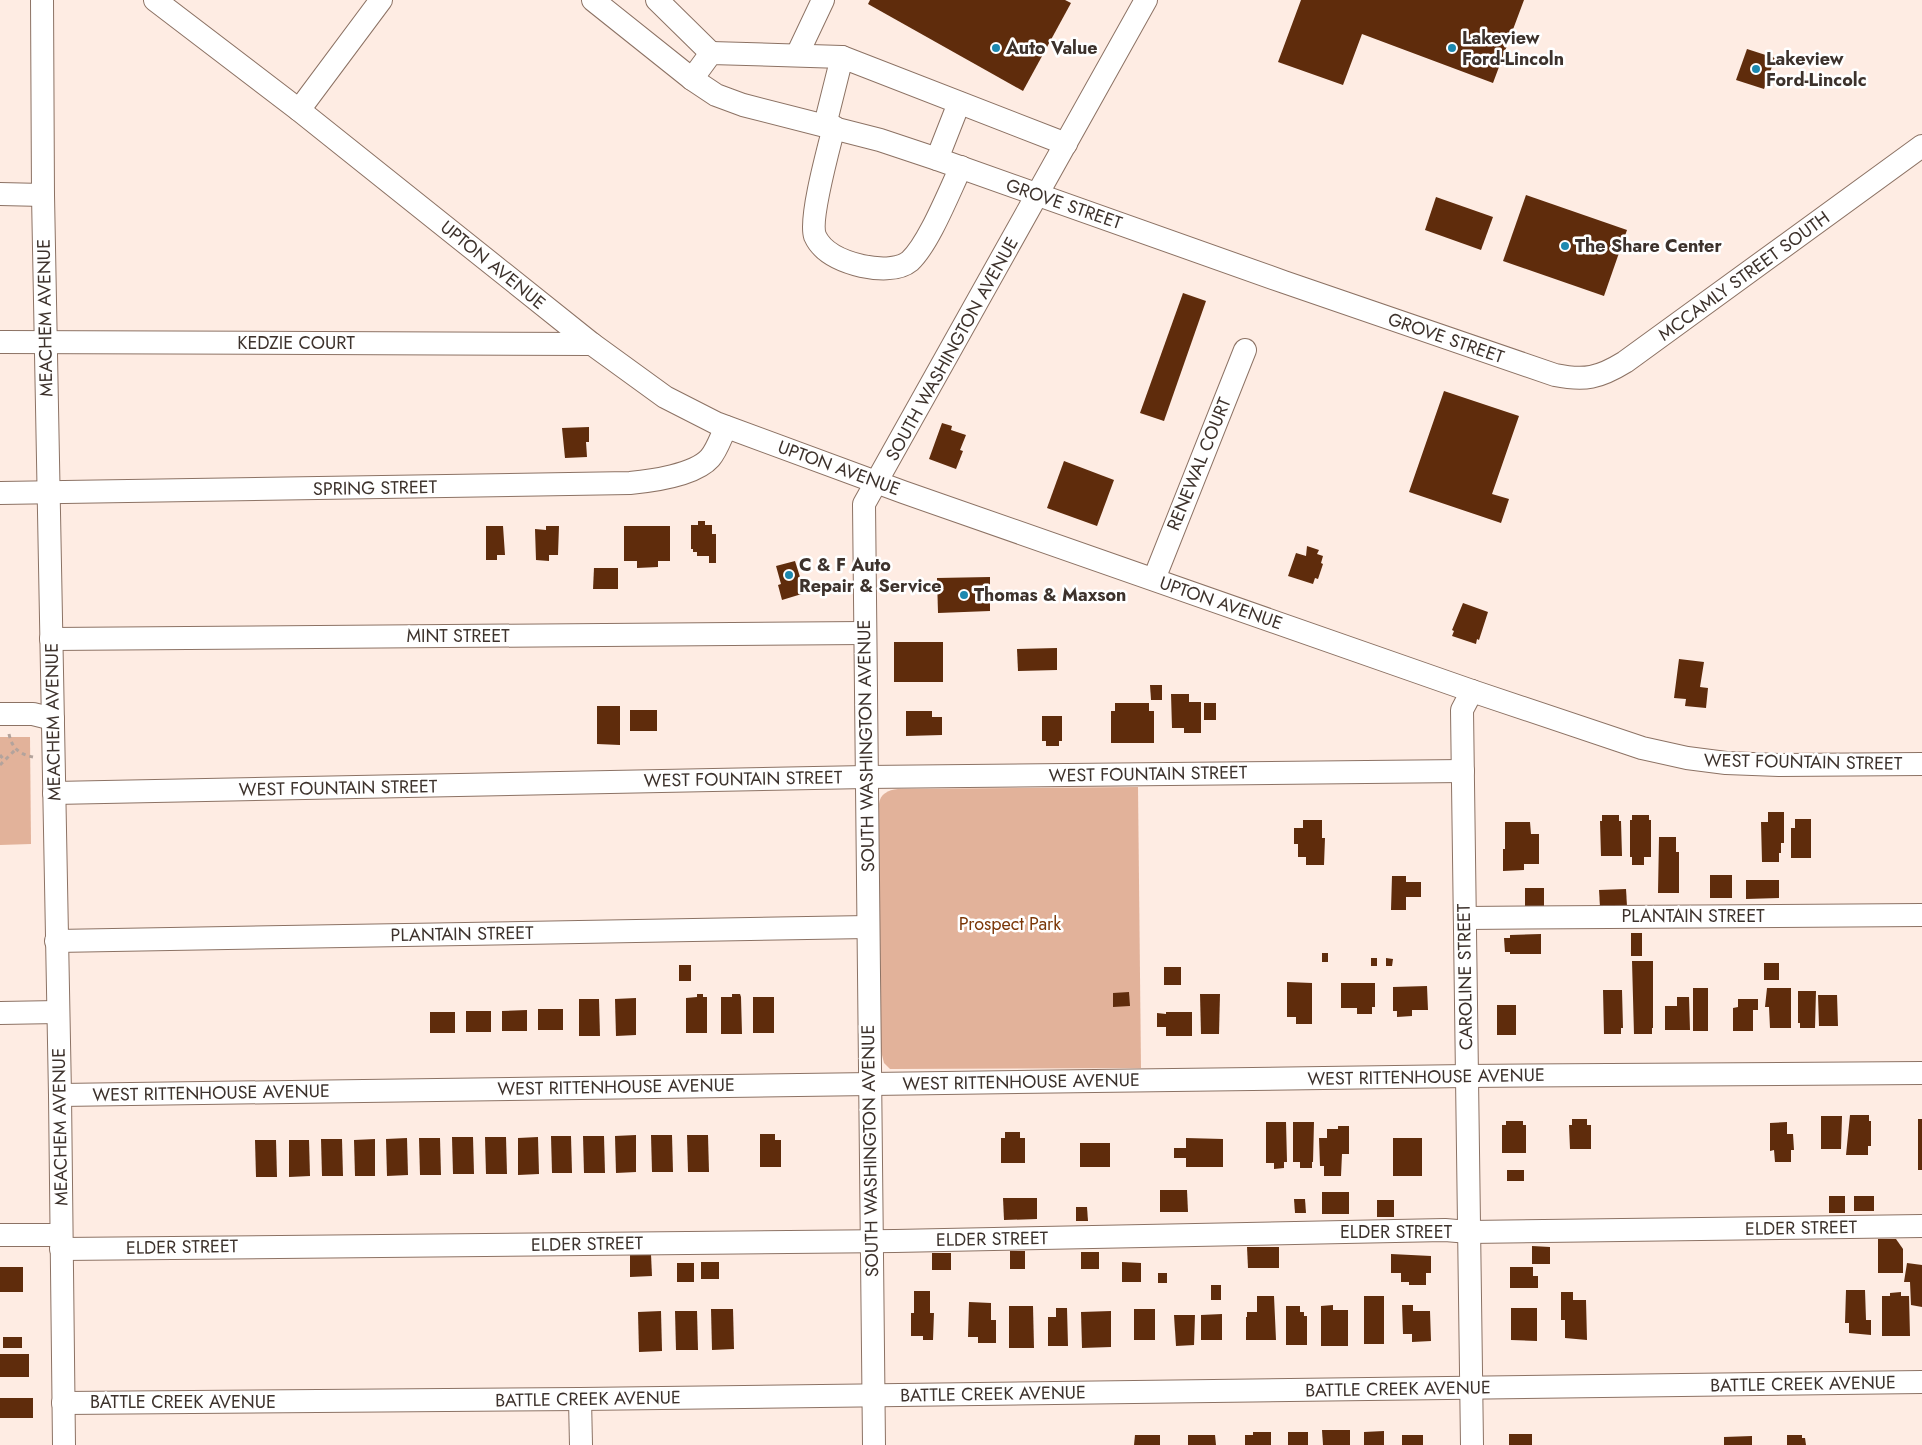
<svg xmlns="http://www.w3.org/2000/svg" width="1922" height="1445" font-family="Jost,sans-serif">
<rect width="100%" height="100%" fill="#feece3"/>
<g fill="#e2b29a">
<path d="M0 737H30L31 844 0 845Z"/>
<path d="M1138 787 1141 1068 890 1069 884 1063 881 1051 879 804C880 794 888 790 898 789Z"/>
</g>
<g fill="#5f2c0c">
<path d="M870 0H1065L1071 3 1023 91 868 4Z"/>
<path d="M1301 0H1524L1493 83 1362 34 1343 85 1278 62Z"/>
<path d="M1747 49 1775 58 1764 89 1736 80Z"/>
<path d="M1526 195 1627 230 1604 296 1503 261Z"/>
<path d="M1436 197 1493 217 1481 250 1425 230Z"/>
<path d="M1183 293 1206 301 1164 421 1140 413Z"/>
<path d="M1444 391 1519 416 1492 494 1509 499 1501 523 1409 492Z"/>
<path d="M942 423 952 426 951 430 966 435 960 450 963 451 956 469 929 459Z"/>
<path d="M589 427V442H586L587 457 565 458 562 428Z"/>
<path d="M1064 461 1114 480 1097 526 1047 508Z"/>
<path d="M698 521H705V525H712V534H716V563H709V556H697V552H693V549H691V525H698Z"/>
<path d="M486 526H503L505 555H497V560H486Z"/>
<path d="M546 526H559L558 555H549V561L536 560 535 529 546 530Z"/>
<path d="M624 526H670V561H658V567L637 568V561H624Z"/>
<path d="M1307 546 1319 550 1317 554 1323 556 1321 563 1323 564 1318 579 1315 578 1313 584 1288 576 1296 553 1306 556Z"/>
<path d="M795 561 805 593 782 600 778 585 781 584 776 566Z"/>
<path d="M594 568H618V589H593Z"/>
<path d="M990 577V611L938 613 937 578Z"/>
<path d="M1463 603 1488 612 1479 640 1477 639 1476 644 1452 636 1454 631 1452 630Z"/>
<rect x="894" y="642" width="49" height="40"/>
<path d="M1057 648V670L1018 671 1017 649Z"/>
<path d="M1679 659 1704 662 1700 687 1708 688 1706 708 1685 706 1686 699 1674 698Z"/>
<path d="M1150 685H1162V700H1151Z"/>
<path d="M1171 694H1189V702H1201V733H1184V728H1172Z"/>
<path d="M1115 703H1149V711H1154V743H1111V711H1115Z"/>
<rect x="1204" y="703" width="12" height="17"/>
<path d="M597 706H620V745L597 744Z"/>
<rect x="630" y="710" width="27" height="21"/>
<path d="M906 711H932V717H942V735L906 736Z"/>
<path d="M1042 716H1062V741H1059V746H1046V741H1042Z"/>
<path d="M1768 812H1784V843H1781V853H1779V862H1762L1761 822H1768Z"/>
<path d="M1602 815H1619V821H1621L1622 856H1601L1600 821H1602Z"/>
<path d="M1632 815H1649V820H1651V857H1644V865H1632V857H1630V820H1632Z"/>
<path d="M1795 819H1811V858H1791V828H1795Z"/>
<path d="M1303 820H1322V838H1325L1324 865H1306V857H1298V844H1294V828H1303Z"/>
<path d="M1505 822H1530L1531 834H1539V864H1524V870L1503 871V849H1505Z"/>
<path d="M1659 837H1676V852H1679V893H1658Z"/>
<rect x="1710" y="875" width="22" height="23"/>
<path d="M1392 876H1406V882H1421V897H1406V910H1391Z"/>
<path d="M1746 880H1779V898L1746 899Z"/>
<rect x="1525" y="888" width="19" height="18"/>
<path d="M1626 889 1627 906 1600 907 1599 890Z"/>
<rect x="1631" y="933" width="11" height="23"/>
<path d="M1541 934V954H1510V952H1505L1504 938H1510V935Z"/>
<rect x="1322" y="953" width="6" height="9"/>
<rect x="1371" y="958" width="6" height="8"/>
<path d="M1386 958 1393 959 1392 966H1386Z"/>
<path d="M1632 961H1653V1028H1652V1034H1634Z"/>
<rect x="1764" y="963" width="15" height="17"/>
<rect x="679" y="965" width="12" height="16"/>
<rect x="1164" y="967" width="17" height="18"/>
<path d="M1287 982 1312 983V1024H1296V1017H1287Z"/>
<path d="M1341 983H1375V1007H1372V1014H1357V1008H1341Z"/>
<path d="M1427 986 1428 1010H1412V1016L1397 1017V1011H1393V987Z"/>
<rect x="1693" y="988" width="15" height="43"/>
<path d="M1767 988H1791V1028H1770L1769 1007H1765Z"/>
<path d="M1603 990H1622L1623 1028H1621V1034H1604Z"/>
<path d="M1798 991H1816L1815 1028H1800V1023H1798Z"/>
<path d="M1129 992 1130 1006 1113 1007V993Z"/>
<path d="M697 994H703V997H707V1033H686V998L697 997Z"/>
<path d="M732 994H740L741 997 742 1034H721V997H732Z"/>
<path d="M1200 994H1220L1219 1034H1201Z"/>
<path d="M1818 995H1837L1838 1026H1819Z"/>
<rect x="753" y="997" width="21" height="36"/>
<path d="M1677 997H1689L1690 1030H1665V1006H1677Z"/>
<path d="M636 998V1035L616 1036 615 999Z"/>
<path d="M579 999H599L600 1036H579Z"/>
<path d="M1738 999H1758V1010H1753V1031H1733V1008L1738 1007Z"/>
<rect x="1497" y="1005" width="19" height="30"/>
<rect x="538" y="1009" width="25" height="21"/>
<path d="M527 1010V1031H502V1011Z"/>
<rect x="466" y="1011" width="25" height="21"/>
<rect x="430" y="1012" width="25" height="21"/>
<path d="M1166 1012H1192V1036H1166V1027H1157V1013L1166 1014Z"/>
<path d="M1850 1115H1869V1121H1871V1146H1868V1155H1846Z"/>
<path d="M1821 1116H1842L1841 1149H1821Z"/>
<path d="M1572 1119H1587V1125H1591V1149H1570L1569 1125H1572Z"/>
<rect x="1918" y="1119" width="4" height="51"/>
<path d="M1506 1121H1523V1125H1526V1153H1502V1125H1506Z"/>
<path d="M1266 1122H1286L1287 1162H1284V1168L1274 1169V1163H1266Z"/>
<path d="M1293 1122H1314L1313 1162H1312V1168H1300V1162H1293Z"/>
<path d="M1787 1122V1134H1793L1794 1150H1791V1162H1775L1774 1150 1770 1151V1123Z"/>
<path d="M1338 1126H1349V1154H1342L1341 1176H1324V1166H1320L1319 1138H1327V1129H1338Z"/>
<path d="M1005 1132H1020V1138H1025V1163H1001V1138H1005Z"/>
<path d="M760 1134H775V1140H781V1167H760Z"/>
<path d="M636 1135V1172L616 1173 615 1136Z"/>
<path d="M651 1135H672L673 1172H652Z"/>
<path d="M687 1135H708L709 1172H688Z"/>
<path d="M551 1136H571L572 1173H552Z"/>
<path d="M583 1136H604L605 1173H584Z"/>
<path d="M452 1137H473L474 1174H453Z"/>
<path d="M485 1137H506L507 1174H486Z"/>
<path d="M538 1137 539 1174 518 1175V1138Z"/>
<path d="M407 1138 408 1175 387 1176 386 1139Z"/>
<path d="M419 1138H440L441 1175H420Z"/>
<path d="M1186 1138 1223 1139V1167H1186V1158H1174V1148H1186Z"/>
<rect x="1393" y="1138" width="29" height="38"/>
<path d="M321 1139H342L343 1176H322Z"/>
<path d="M375 1139V1176H355L354 1140Z"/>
<path d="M255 1140H276L277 1177H256Z"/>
<path d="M289 1140H309L310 1176 289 1177Z"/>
<rect x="1080" y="1143" width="30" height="24"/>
<rect x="1507" y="1170" width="17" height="11"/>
<path d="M1160 1190H1187L1188 1212H1160Z"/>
<rect x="1322" y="1192" width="27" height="22"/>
<rect x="1829" y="1196" width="16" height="17"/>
<rect x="1854" y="1196" width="20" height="15"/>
<path d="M1003 1198H1037V1219L1004 1220Z"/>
<path d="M1294 1199H1305L1306 1213H1295Z"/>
<rect x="1377" y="1200" width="17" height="17"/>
<path d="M1076 1207H1087L1088 1221H1076Z"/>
<path d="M1878 1239H1896L1903 1249V1273H1878Z"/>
<path d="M1532 1246 1550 1247V1264H1532Z"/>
<path d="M1247 1247H1279V1268H1248Z"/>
<rect x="1010" y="1251" width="15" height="18"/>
<rect x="1081" y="1252" width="18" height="17"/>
<rect x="932" y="1253" width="19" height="17"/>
<path d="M630 1254H651L652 1276 630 1277Z"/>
<path d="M1391 1254 1431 1256V1273H1426V1285H1409V1282H1401V1273H1391Z"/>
<rect x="701" y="1262" width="18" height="17"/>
<path d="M1122 1262 1141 1263V1282H1122Z"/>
<rect x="677" y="1263" width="17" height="19"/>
<path d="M1907 1263 1922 1265V1307L1911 1305 1910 1282H1904Z"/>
<rect x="0" y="1267" width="23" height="25"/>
<path d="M1510 1267H1533V1276H1538V1288H1510Z"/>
<rect x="1158" y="1273" width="9" height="10"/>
<rect x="1211" y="1285" width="10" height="15"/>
<path d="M1846 1290H1865L1866 1320H1871V1335L1849 1333V1323H1845Z"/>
<path d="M914 1291H930V1313H934L933 1340H923V1336H911V1313H914Z"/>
<path d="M1561 1292H1573V1300H1586L1587 1340 1565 1338V1320H1561Z"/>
<path d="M1901 1292V1296H1909L1910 1336H1882V1296H1890V1293Z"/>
<path d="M1257 1296H1274L1276 1340H1246V1317H1247V1312H1257Z"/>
<rect x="1364" y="1296" width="20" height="48"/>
<path d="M969 1302 991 1303V1320H996V1343H978V1337H968Z"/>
<path d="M1333 1305V1310H1348V1346H1321V1306Z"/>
<path d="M1402 1305H1413V1311H1430L1431 1341 1412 1342V1334H1403Z"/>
<path d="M1009 1306H1033L1034 1348H1009Z"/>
<path d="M1286 1306H1300V1312H1304V1316H1307V1345H1286Z"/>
<path d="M1056 1308H1067L1068 1346H1048V1317H1056Z"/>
<path d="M1511 1308H1537V1341L1511 1340Z"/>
<path d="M711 1309H733L734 1349 712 1350Z"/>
<rect x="1134" y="1309" width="21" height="31"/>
<path d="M661 1311 662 1351 639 1352 638 1312Z"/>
<path d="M675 1311H697L698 1350H676Z"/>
<path d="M1111 1311V1347L1082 1348 1081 1312Z"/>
<path d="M1222 1314V1340H1201V1315Z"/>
<path d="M1174 1315H1195L1194 1345 1176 1346Z"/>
<rect x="3" y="1337" width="19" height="11"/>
<rect x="0" y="1354" width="29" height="23"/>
<rect x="0" y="1398" width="33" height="20"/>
<path d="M1322 1430H1350V1445H1323Z"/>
<path d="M1384 1431V1445H1364V1432Z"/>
<path d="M1253 1432H1271V1445H1245V1435H1253Z"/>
<rect x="1288" y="1432" width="20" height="13"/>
<rect x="1509" y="1434" width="23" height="11"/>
<path d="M1135 1435H1160V1445H1134Z"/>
<path d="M1188 1435H1215L1216 1445H1188Z"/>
<rect x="1402" y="1435" width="21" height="10"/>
<path d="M1787 1435H1802V1438H1805L1806 1445H1787Z"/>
<path d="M1752 1436V1445H1724V1437Z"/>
</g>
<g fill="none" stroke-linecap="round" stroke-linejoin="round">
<g stroke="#8c7264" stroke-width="24">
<g id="minor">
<path d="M42 0 43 195 60 1095 64 1445"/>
<path d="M155 0 299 110 592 344 665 397 716 423 903 492 1472 691 1642 748 1687 758 1726 763 1779 765 1922 764"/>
<path d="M593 0 692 79 716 95 743 105 880 140 937 159 1284 282 1555 375C1585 381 1599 378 1625 362L1922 146"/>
<path d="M657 0 711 53"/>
<path d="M797 55 823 0"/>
<path d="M692 79 711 53 842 57"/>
<path d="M299 110 381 0"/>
<path d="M825 125 842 57 1066 144"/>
<path d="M834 127C829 147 809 219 815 236 823 254 845 262 862 266 876 269 898 271 910 261 929 243 949 192 961 167"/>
<path d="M937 159 959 103"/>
<path d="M0 194 43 195"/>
<path d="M0 342 592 344"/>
<path d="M0 493 630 483C651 481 695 475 710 458 717 450 721 437 726 427"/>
<path d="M1154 579 1245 350"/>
<path d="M51 639 864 633"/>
<path d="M0 714H33L53 719"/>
<path d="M54 793 866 777 1463 771"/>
<path d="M1465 918 1922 915"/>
<path d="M56 941 868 927"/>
<path d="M0 1013 58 1012"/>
<path d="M60 1095 1467 1076 1922 1073"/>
<path d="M0 1235H61"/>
<path d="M61 1249 895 1241 1445 1230 1469 1232 1922 1226"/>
<path d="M580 1399 581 1445"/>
<path d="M63 1403 580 1399 1922 1382"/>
<path d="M874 1445 864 504 1146 0"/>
<path d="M1472 1445 1462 710 1472 691"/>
</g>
</g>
<g stroke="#b3a39c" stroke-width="3" stroke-dasharray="4 4" stroke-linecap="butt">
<path d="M9 734C12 748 19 754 33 757"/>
<path d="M0 755 5 761"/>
<path d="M0 765 16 749"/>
</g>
<use href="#minor" stroke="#fff" stroke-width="22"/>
</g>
<g fill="#1c88af" stroke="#fff" stroke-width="2">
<circle cx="996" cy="48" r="5"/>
<circle cx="1452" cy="48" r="5"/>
<circle cx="1756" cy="69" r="5"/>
<circle cx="1565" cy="246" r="5"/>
<circle cx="789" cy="575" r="5"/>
<circle cx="964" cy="595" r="5"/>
</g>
<g text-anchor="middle" stroke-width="5" stroke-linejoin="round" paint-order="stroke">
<g font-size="18" font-weight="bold" fill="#3d322c" stroke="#fff" text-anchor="start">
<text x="1462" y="44">Lakeview<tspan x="1462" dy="21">Ford-Lincoln</tspan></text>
<text x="1006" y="54">Auto Value</text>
<text x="1766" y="65">Lakeview<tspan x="1766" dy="21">Ford-Lincolc</tspan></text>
<text x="1575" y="252">The Share Center</text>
<text x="799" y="571">C &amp; F Auto<tspan x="799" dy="21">Repair &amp; Service</tspan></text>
<text x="974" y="601">Thomas &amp; Maxson</text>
</g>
<g font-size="18" fill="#3d322c" stroke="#fff">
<text transform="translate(1064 204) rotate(19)" y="6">GROVE STREET</text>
<text transform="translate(493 265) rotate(39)" y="6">UPTON AVENUE</text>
<text transform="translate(1744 276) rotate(-36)" y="6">MCCAMLY STREET SOUTH</text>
<text transform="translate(45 318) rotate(-91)" y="6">MEACHEM AVENUE</text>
<text transform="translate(1446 338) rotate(19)" y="6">GROVE STREET</text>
<text x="296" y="349">KEDZIE COURT</text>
<text transform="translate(952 349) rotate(-61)" y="6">SOUTH WASHINGTON AVENUE</text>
<text transform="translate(1199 464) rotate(-68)" y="6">RENEWAL COURT</text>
<text transform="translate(839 468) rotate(20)" y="6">UPTON AVENUE</text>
<text transform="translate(375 488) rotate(-1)" y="6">SPRING STREET</text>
<text transform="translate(1221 603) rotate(19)" y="6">UPTON AVENUE</text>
<text x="458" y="642">MINT STREET</text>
<text transform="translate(53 722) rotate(-91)" y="6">MEACHEM AVENUE</text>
<text transform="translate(866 746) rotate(-91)" y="6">SOUTH WASHINGTON AVENUE</text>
<text transform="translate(1803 762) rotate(1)" y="6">WEST FOUNTAIN STREET</text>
<text transform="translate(1148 774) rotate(-1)" y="6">WEST FOUNTAIN STREET</text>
<text transform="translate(743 779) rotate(-1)" y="6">WEST FOUNTAIN STREET</text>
<text transform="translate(338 788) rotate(-1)" y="6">WEST FOUNTAIN STREET</text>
<text x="1693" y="922">PLANTAIN STREET</text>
<text transform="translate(462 934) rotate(-1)" y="6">PLANTAIN STREET</text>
<text transform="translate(1465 977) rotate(-91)" y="6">CAROLINE STREET</text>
<text transform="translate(1426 1077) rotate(-1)" y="6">WEST RITTENHOUSE AVENUE</text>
<text transform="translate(1021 1082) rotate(-1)" y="6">WEST RITTENHOUSE AVENUE</text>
<text transform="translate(616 1087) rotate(-1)" y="6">WEST RITTENHOUSE AVENUE</text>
<text transform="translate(211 1093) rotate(-1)" y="6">WEST RITTENHOUSE AVENUE</text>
<text transform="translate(60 1127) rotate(-91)" y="6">MEACHEM AVENUE</text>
<text transform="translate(870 1151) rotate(-91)" y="6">SOUTH WASHINGTON AVENUE</text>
<text transform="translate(1801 1228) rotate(-1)" y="6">ELDER STREET</text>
<text x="1396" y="1238">ELDER STREET</text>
<text transform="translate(992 1239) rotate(-1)" y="6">ELDER STREET</text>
<text transform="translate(587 1244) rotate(-1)" y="6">ELDER STREET</text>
<text transform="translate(182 1247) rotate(-1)" y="6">ELDER STREET</text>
<text transform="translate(1803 1384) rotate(-1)" y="6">BATTLE CREEK AVENUE</text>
<text transform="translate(1398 1389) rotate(-1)" y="6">BATTLE CREEK AVENUE</text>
<text transform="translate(993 1394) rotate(-1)" y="6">BATTLE CREEK AVENUE</text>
<text transform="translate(588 1399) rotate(-1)" y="6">BATTLE CREEK AVENUE</text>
<text x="183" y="1408">BATTLE CREEK AVENUE</text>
</g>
<g font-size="18" fill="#7b3708" stroke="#fff">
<text x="1010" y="930">Prospect Park</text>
</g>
</g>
</svg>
